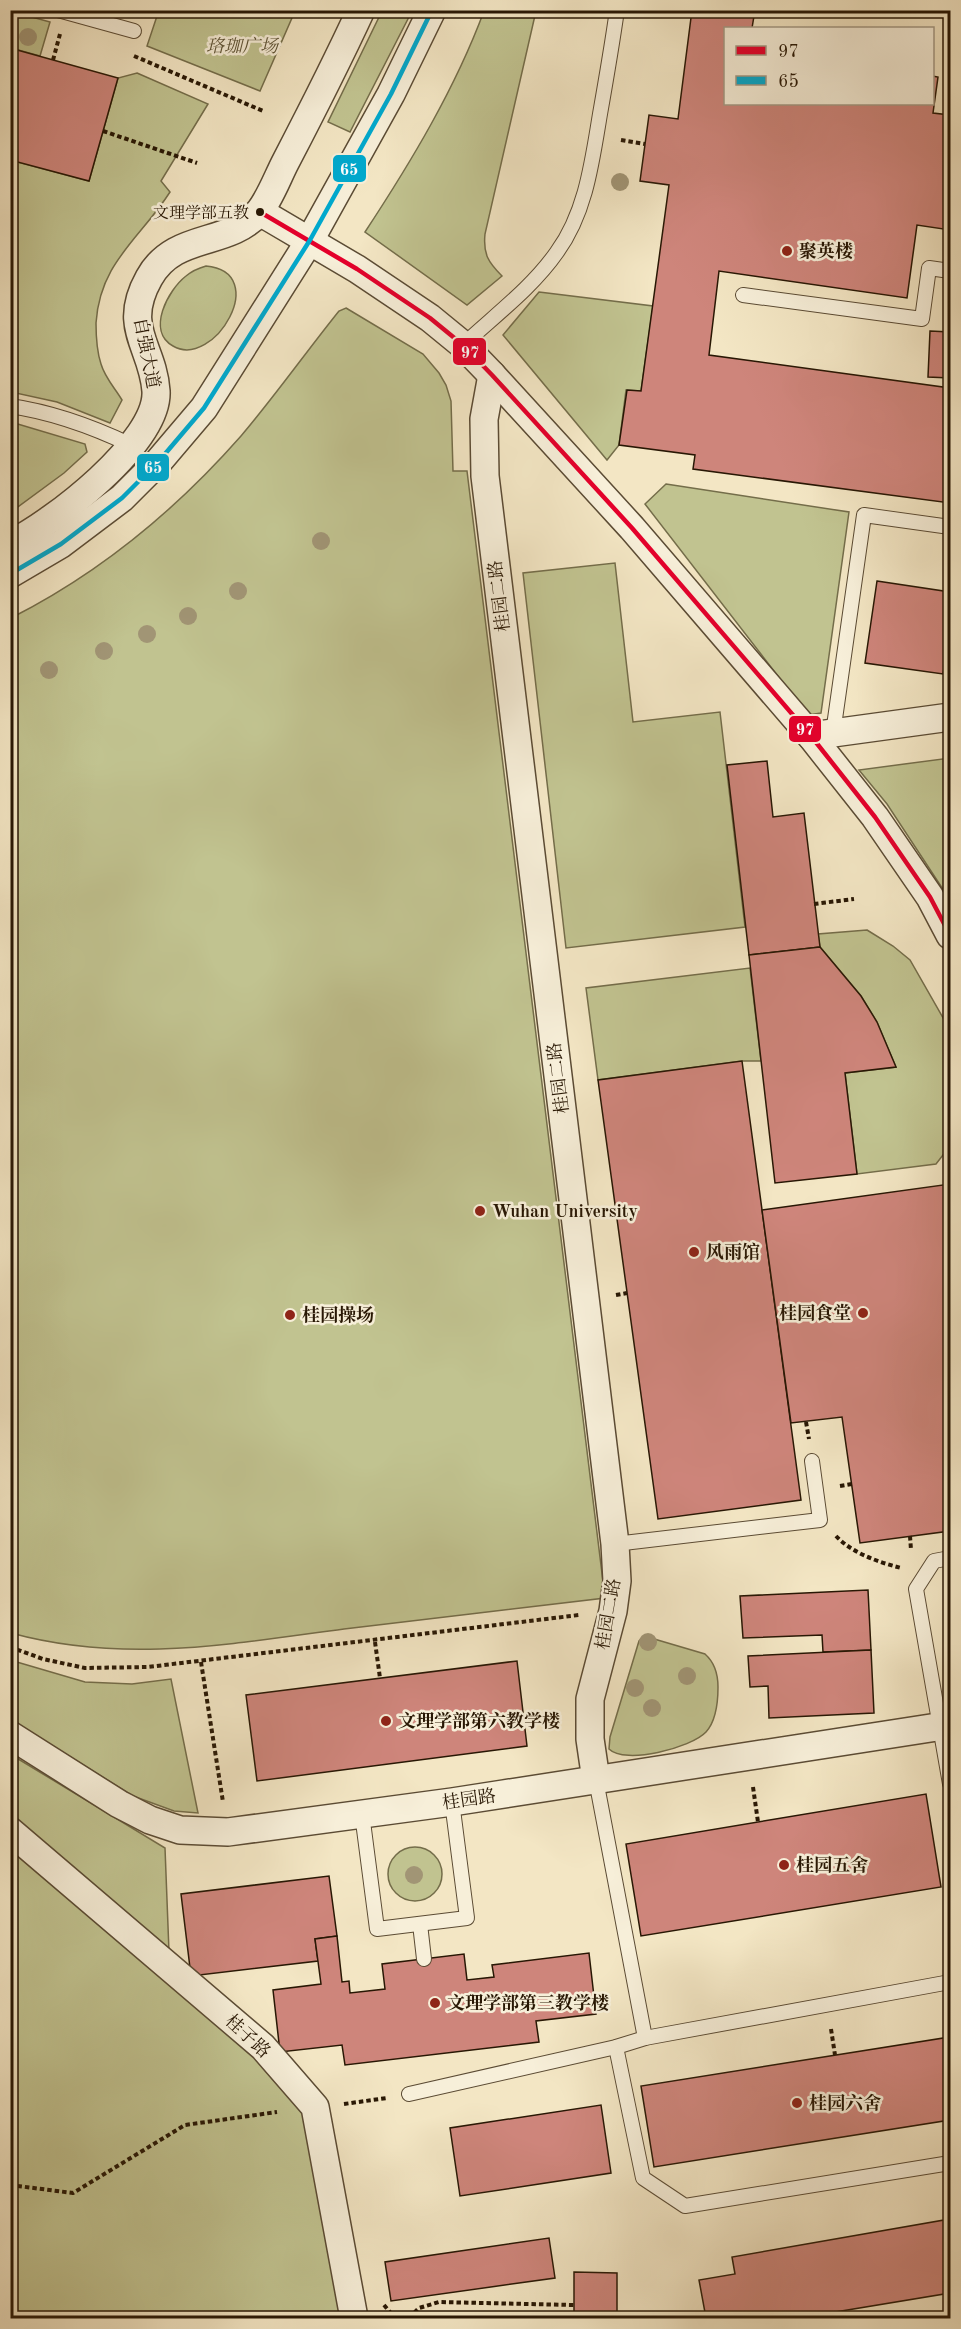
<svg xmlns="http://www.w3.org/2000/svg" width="961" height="2329" font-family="'Old Standard TT','Noto Serif SC',serif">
<rect width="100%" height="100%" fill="#f3e6c4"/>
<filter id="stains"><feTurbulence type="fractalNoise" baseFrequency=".00333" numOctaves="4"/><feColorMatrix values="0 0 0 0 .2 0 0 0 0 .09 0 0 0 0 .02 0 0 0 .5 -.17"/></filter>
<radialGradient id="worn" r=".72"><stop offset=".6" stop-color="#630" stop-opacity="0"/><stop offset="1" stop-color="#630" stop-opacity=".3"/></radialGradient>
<g fill="#c1c390" stroke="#746d4a" stroke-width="1.5">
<path d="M10 11 50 22 40 56 11 48Z"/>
<path d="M139 11 295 10V11L260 91 147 46 157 16Z"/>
<path d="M382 11H412L350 132 328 122Z"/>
<path d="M484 11H536L485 234C483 254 488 262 502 276L467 305 365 232C411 162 455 89 484 11Z"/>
<path d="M137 73 208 104 161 181 170 192C140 239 100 262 96 323 96 336 97 352 101 364 105 378 115 388 122 400L110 423 57 402 11 392 10 160 89 181 118 78Z"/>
<path d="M206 266C272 272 214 370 173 346 146 331 168 290 186 276 192 271 199 268 206 266Z"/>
<path d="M539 292 653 306 641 391 626 390 619 445 607 460 503 335Z"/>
<path d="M346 308 423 354 439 373 446 385 451 401 453 471H467L605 1598C518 1608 431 1619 344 1629 230 1644 124 1664 11 1633V618C100 573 175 511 241 436 275 396 306 352 339 311Z"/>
<path d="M11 422 85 444 87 452 64 473 11 512Z"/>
<path d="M666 484 849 512 821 713 808 715 645 504Z"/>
<path d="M615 563 633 722 720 712 745 927 566 948 523 573Z"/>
<path d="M950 758V900L887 804 859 770Z"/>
<path d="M867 930 893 946 910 960 950 1030V1146L936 1164 857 1174 845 1073 896 1067 877 1022 861 996 820 947 818 934Z"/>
<path d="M750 968 761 1061H742L598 1080 586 988Z"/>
<path d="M644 1636 705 1654C714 1662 718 1675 718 1687 718 1702 716 1721 706 1732 691 1748 625 1765 609 1749L610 1737 639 1641Z"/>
<path d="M10 1660 85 1682 132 1684 171 1679 198 1813 174 1811 133 1796 11 1720Z"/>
<path d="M10 1754 165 1848 170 1978 257 2055 308 2115 348 2318H11Z"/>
<circle cx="415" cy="1874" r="27"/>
</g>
<g fill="#ce857b" stroke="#281704" stroke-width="1.5">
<path d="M692 10H755L752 28H726V104H932V76L938 77 933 113 950 115V230L917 225 907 298 719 271 709 355 950 388V503L693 469 695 455 619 445 627 390 641 391 669 185 640 181 649 115 678 119Z"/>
<path d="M10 48 118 78 89 181 10 160Z"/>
<path d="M930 331 950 332V378L928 377Z"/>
<path d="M877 581 950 592V649H947L943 674 865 663Z"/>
<path d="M767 761 773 817 804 813 820 947 749 955 727 765Z"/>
<path d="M820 947 861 996 877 1022 896 1067 845 1073 857 1174 775 1183 749 955Z"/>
<path d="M742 1061 801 1500 658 1519 598 1080Z"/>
<path d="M950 1184V1531L860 1543 842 1417 791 1423 762 1210Z"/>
<path d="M868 1590 871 1650 823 1652 822 1635 743 1638 740 1596Z"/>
<path d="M871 1650 874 1713 769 1718 768 1686 750 1687 748 1656Z"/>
<path d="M517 1661 527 1746 257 1781 246 1695Z"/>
<path d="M926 1794 941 1887 641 1936 626 1844Z"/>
<path d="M329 1876 337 1936 315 1939 318 1961 191 1976 181 1894Z"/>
<path d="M337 1936 342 1982 349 1981 350 1993 385 1989 382 1964 464 1954 467 1980 494 1977 492 1965 589 1953 596 2014 536 2021 539 2042 345 2065 342 2045 280 2052 273 1990 321 1984 315 1939Z"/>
<path d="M950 2037V2120L654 2167 641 2086Z"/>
<path d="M601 2105 611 2173 460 2196 450 2128Z"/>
<path d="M950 2219V2293L799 2318H706L699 2280 735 2274 732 2257Z"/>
<path d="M549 2238 555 2278 391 2301 385 2262Z"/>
<path d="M574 2272 617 2273V2318H574Z"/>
</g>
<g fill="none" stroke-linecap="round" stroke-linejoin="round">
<g stroke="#5b4b34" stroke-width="16">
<g id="lane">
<path d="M58 10 134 31"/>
<path d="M743 295 922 319 929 268 950 271"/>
<path d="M463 345C494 316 532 288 557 252 586 212 592 162 600 114 606 80 612 45 617 10"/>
<path d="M10 406C52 412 93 427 131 445"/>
<path d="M833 733 864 515 950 527"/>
<path d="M615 1544 820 1520 812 1461"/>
<path d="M950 1558 934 1561 916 1589 950 1784"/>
<path d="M596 1780 645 2038"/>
<path d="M362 1814 377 1929 467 1918 452 1802"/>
<path d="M420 1924 424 1959"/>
<path d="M616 2047 643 2178 685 2206 950 2163"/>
<path d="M409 2094 616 2047 645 2038 950 1982"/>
</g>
</g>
<g stroke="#5b4b34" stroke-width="30">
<g id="street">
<path d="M260 212 357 269 430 318 463 345 492 375 632 528 811 736 875 817 930 897 950 935"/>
<path d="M492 375 484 419 485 476 615 1544 617 1581 613 1611 590 1699V1739L596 1780"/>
<path d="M10 544C52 524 159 442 156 391 153 346 121 328 149 278 174 232 228 247 258 213 269 201 278 176 286 161 312 111 337 62 361 10"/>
<path d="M10 574 61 544 122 498 159 461 204 408 310 240 391 94 432 10"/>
<path d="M811 736 950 717"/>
<path d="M10 1735 119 1804 150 1820 180 1830 228 1832 452 1802 950 1725"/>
<path d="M10 1831 263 2047 315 2107 354 2318"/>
</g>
</g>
<g stroke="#281704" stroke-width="4" stroke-dasharray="4.5 3" stroke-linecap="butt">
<path d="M134 56 263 111"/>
<path d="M53 60 60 34"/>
<path d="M103 131 197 163"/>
<path d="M621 140 645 144"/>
<path d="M814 904 854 899"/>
<path d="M616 1295 627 1293"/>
<path d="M806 1422 809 1439"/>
<path d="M840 1486 852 1484"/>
<path d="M836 1536C852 1553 878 1562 901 1568"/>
<path d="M910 1536 911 1550"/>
<path d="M375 1642 380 1678"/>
<path d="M10 1647 43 1659 85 1668 148 1667 579 1615"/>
<path d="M201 1662 223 1802"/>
<path d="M753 1787 758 1822"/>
<path d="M831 2029 835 2055"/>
<path d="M344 2104 387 2098"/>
<path d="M10 2185 73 2193 185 2125 277 2112"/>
<path d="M384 2305 395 2318"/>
<path d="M409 2318 419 2308 439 2302 574 2305"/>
</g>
<use href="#lane" stroke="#f7efd9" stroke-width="14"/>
<use href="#street" stroke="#f7efd9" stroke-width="27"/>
<g stroke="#f7efd9" stroke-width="9">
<path id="bus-1" d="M260 212 357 269 430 318 463 345 492 375 632 528 811 736 875 817 930 897 950 935"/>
</g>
<g stroke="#f7efd9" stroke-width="9">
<path id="bus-2" d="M10 574 61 544 122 498 159 461 204 408 310 240 391 94 432 10"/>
</g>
<use href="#bus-1" stroke="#e4002b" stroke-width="4.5"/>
<use href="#bus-2" stroke="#00a9ce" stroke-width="4.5"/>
</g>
<g fill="#a19575">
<circle cx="28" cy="37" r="9"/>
<circle cx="620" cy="182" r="9"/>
<circle cx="321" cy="541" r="9"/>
<circle cx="238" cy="591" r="9"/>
<circle cx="188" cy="616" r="9"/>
<circle cx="147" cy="634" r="9"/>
<circle cx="104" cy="651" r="9"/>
<circle cx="49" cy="670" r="9"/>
<circle cx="648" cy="1642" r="9"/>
<circle cx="687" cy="1676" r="9"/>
<circle cx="635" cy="1688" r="9"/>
<circle cx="652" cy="1708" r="9"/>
<circle cx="414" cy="1875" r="9"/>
</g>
<circle fill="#281704" stroke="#f7efd9" stroke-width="2" cx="260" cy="212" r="5"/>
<g fill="#8f2418" stroke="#f7efd9" stroke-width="2">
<circle cx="787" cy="251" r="6"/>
<circle cx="480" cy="1211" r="6"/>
<circle cx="694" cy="1252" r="6"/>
<circle cx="863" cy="1313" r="6"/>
<circle cx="290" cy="1315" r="6"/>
<circle cx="386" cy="1721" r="6"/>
<circle cx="784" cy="1865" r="6"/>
<circle cx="435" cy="2003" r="6"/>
<circle cx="797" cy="2103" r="6"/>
</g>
<g text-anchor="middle" stroke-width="5" stroke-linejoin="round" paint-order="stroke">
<g font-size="16" fill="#281704" stroke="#f7efd9" text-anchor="end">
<text x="249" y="218">文理学部五教</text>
</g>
<g font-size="18" font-style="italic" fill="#5e5335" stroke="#f7efd9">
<text x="242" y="52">珞珈广场</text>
</g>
<g font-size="18" font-weight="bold" fill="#281704" stroke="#f7efd9" text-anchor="start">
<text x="799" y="257">聚英楼</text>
<text x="492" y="1217">Wuhan University</text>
<text x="706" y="1258">风雨馆</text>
<text x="851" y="1319" text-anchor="end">桂园食堂</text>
<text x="302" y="1321">桂园操场</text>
<text x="398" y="1727">文理学部第六教学楼</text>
<text x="796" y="1871">桂园五舍</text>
<text x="447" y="2009">文理学部第三教学楼</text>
<text x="809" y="2109">桂园六舍</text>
</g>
<g font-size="18" fill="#281704" stroke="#f7efd9">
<text transform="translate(147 353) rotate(79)" y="6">自强大道</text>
<text transform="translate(499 596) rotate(-97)" y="6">桂园二路</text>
<text transform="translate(558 1078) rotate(-97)" y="6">桂园二路</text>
<text transform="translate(608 1614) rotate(-80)" y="6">桂园二路</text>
<text transform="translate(469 1799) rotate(-8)" y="6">桂园路</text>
<text transform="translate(248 2036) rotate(43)" y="6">桂子路</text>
</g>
</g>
<g stroke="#f7efd9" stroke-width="2">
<rect x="332" y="154" width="35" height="29" rx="6" fill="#00a9ce"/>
<rect x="452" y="337" width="35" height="29" rx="6" fill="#e4002b"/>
<rect x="136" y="453" width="34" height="29" rx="6" fill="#00a9ce"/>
<rect x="788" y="715" width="34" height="28" rx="6" fill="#e4002b"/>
</g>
<g font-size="16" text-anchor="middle" font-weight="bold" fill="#fff">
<text x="349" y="175">65</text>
<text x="470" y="358">97</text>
<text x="153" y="473">65</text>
<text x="805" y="735">97</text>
</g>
<rect width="961" height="2329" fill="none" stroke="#f3e6c4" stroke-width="36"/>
<rect x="12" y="12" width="937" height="2305" fill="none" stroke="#281704" stroke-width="3"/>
<rect x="18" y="18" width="925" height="2293" fill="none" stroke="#281704" stroke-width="1.5"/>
<rect x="724" y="27" width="210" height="78" fill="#f7efd9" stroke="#a49984" stroke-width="1.5"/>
<rect x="736" y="46" width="30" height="9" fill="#e4002b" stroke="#a49984" stroke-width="1.5"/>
<text x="778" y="57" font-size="18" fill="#281704">97</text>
<rect x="736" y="76" width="30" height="9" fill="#00a9ce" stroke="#a49984" stroke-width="1.5"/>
<text x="778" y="87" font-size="18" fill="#281704">65</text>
<rect width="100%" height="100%" filter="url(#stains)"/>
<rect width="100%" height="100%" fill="url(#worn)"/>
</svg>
